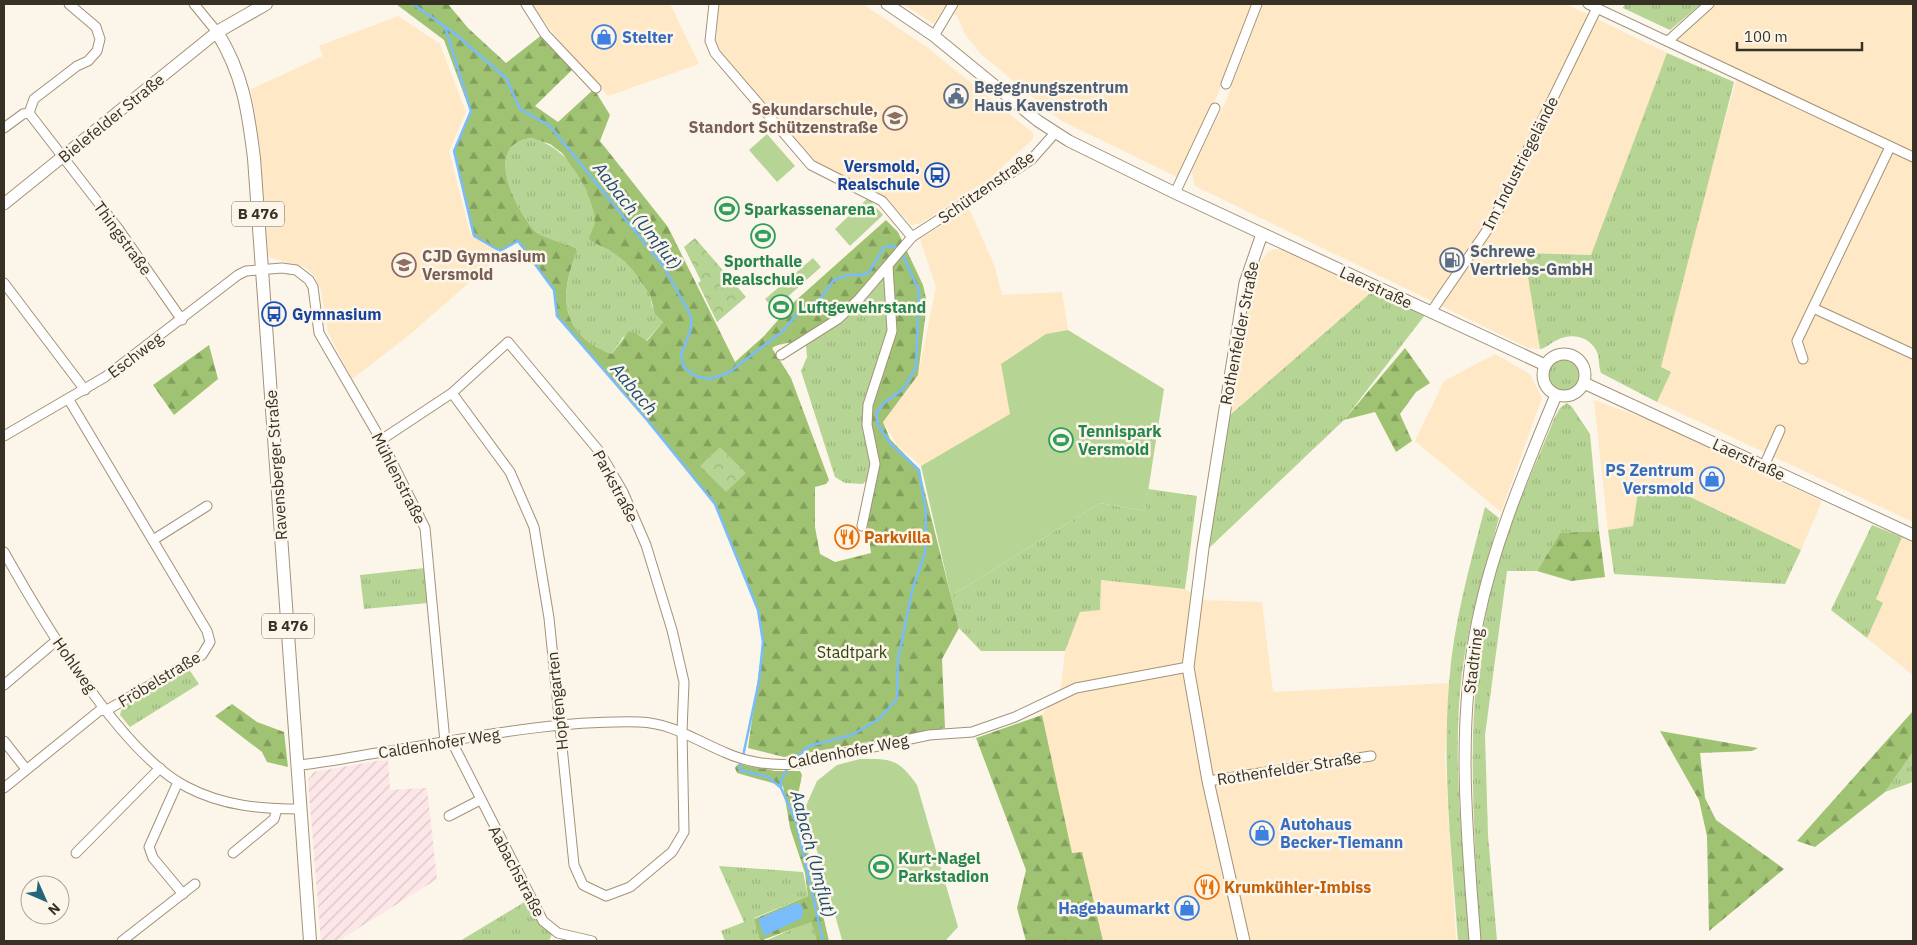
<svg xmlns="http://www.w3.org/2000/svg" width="1917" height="945" font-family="'IBM Plex Sans',sans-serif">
<defs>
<pattern id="industrial-furrows" width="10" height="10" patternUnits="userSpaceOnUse" patternTransform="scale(1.25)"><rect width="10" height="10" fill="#fce6e8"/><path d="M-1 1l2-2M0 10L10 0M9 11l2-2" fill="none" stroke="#d9c6c7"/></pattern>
<pattern id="grass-tufts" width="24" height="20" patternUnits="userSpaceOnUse" patternTransform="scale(1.25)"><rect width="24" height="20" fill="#b6d493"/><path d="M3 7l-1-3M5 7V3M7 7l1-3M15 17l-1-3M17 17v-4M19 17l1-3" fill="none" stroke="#9db67f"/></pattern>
<pattern id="forest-firs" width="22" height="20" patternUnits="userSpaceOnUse" patternTransform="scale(1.25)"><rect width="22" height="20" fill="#9fc372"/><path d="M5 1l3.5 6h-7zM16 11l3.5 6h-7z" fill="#829f5d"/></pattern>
<pattern id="park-crowns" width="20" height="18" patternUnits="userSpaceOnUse" patternTransform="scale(1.25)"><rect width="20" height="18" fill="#b6d493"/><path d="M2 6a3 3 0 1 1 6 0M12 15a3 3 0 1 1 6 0" fill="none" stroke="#9db67f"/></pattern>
</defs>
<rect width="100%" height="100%" fill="#fcf5ea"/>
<g fill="#ffe8c5">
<path d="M531 4H670L699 64 608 96 560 42Z"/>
<path d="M719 4H863L928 48 1033 133V139L989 179 921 223 911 225 884 196 815 162 718 49 716 42Z"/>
<path d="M903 4H1252L1213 106 1177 177 1060 120 980 53 964 33 957 16 944 8 934 24Z"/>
<path d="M1263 4H1566L1667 53 1591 255 1525 253 1540 349 1528 348 1195 186 1191 169 1226 101Z"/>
<path d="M1713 4H1913V522L1657 402 1671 372 1661 367 1694 230 1739 70 1674 40Z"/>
<path d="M398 16 440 44 466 112 449 152 471 236 502 254 408 336 352 379 328 332 321 290 314 275 305 267 271 258 268 253 260 147 251 89 323 56 319 46Z"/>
<path d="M969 208 995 267 1002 295 1062 292 1068 330 1046 334 1010 414 921 466 897 445 883 422 918 375 936 287 920 239Z"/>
<path d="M1275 249 1285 250 1374 290 1230 415 1250 291 1258 264 1268 252Z"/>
<path d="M1495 354 1530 374 1542 398 1501 512 1415 441 1444 381Z"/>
<path d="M1594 400 1651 421 1822 501 1801 550 1690 497 1639 485 1633 526 1608 530Z"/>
<path d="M1902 537 1913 543V675L1867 638 1883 603 1876 599Z"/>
<path d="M1101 580 1185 589 1202 600 1262 602 1273 692 1449 683 1445 756 1456 941H1103L1082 853 1072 854 1042 715 1061 688 1065 651 1080 611 1100 610Z"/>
</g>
<path fill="url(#industrial-furrows)" d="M388 759 390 790 427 788 437 879 338 941H321L308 780 314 772Z"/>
<g fill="url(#grass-tufts)">
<path d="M1625 4H1701L1670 30 1623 8Z"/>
<path d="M1667 53 1734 82 1661 367 1671 372 1657 402 1601 373C1598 365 1600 357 1596 350 1588 336 1571 333 1557 340 1550 343 1547 348 1540 349L1524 253 1591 255Z"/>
<path d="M531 138C565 145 596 188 595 223 595 229 593 236 592 242L609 250 624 261 634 272 650 295 652 306 663 322 646 341 637 334 623 337 612 354C561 335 558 298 577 252L576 248C563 243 547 239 536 232 531 228 526 219 522 213 508 190 489 144 531 138Z"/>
<path d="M884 274 889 331 865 405 872 459 869 478 863 484 845 483 835 477 801 371 807 357 806 345 840 321Z"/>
<path d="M1374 290 1425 315 1344 420 1207 550 1230 415Z"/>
<circle cx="1564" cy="374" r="18"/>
<path d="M1567 403 1572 407 1590 434 1599 531 1560 533 1537 571H1507L1485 735 1488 835 1497 941H1480C1474 820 1462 698 1494 579 1508 524 1533 471 1554 419L1560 408Z"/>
<path d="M1639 484 1690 497 1801 550 1785 584 1614 574 1608 530 1633 526Z"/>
<path d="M1148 489 1197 496 1185 589 1101 580 1100 610 1080 612 1065 651H981L959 628 951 596 1100 503 1145 511Z"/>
<path d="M1485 507 1499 518C1483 575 1465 633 1460 692 1453 774 1464 859 1470 941H1458C1452 856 1442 770 1449 684 1453 624 1470 565 1485 507Z"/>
<path d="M1872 525 1902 537 1876 599 1883 603 1867 638 1831 610Z"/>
<path d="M425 568 428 603 364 609 360 575Z"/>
<path d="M188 668 199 684 130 727 120 715 122 708Z"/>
<path d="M1913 752V782L1885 792Z"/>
<path d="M719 866 803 872 808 896 754 918 760 941H725L721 931 744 922Z"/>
<path d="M528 900 539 920 552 934 549 941H460Z"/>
<path d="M811 921 817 941H765Z"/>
</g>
<g fill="url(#forest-firs)" fill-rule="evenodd">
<path d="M396 4H448L468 28 506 63 543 34 573 69 535 106 558 122 594 89 610 115 600 141 668 227 735 362 764 336 794 302 886 220 898 232 923 285 927 303 918 375 883 422 890 439 919 469 959 628 942 659 945 728 784 757 748 748 763 642 758 610 715 504 647 420 557 316 554 290 518 241 500 251 474 236 454 151 470 111 444 40ZM531 138 550 144 562 153 576 172 587 191 594 212 595 223 589 238 592 242 609 250 624 261 634 272 650 295 655 314 663 322 647 341 637 334 629 331 612 354C561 335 558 297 577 252L576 248C563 243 547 239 536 232 531 228 526 219 522 213 508 190 489 144 531 138ZM892 264 895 335 872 403 870 421 878 471 867 525 871 553 835 562 820 554 815 527V487L826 484 829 480 791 378 772 348C781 342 794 344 804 338 838 319 864 290 892 264Z"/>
<path d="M209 345 218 379 174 415 153 385Z"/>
<path d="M1405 348 1430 383 1416 392 1400 414 1412 441 1396 452 1375 412 1344 420Z"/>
<path d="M1599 531 1605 577 1571 581 1537 571 1560 533Z"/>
<path d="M232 704 257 722 284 732 288 767 267 762 262 752 215 716Z"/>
<path d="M1913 711V752L1885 792 1815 847 1797 841Z"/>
<path d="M1042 715 1072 853 1082 852 1103 941H1026L1017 908 1026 870 976 738Z"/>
<path d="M1660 731 1758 748 1752 751 1700 753 1705 798 1716 820 1784 869 1709 931 1707 836 1699 800Z"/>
<path d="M738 764 775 771H800L802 775 798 795 799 813 829 941H817L811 922 760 941 754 919 808 896 805 873 790 828 783 786 737 773 735 768Z"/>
</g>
<g fill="url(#park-crowns)">
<path d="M695 238 746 297 717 322 698 283 701 281 684 247Z"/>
<path d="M720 447 746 473 726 492 700 466Z"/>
</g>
<g fill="#b6d493">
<path d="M767 134 795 166 777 182 749 150Z"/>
<path d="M868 198 883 215 850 246 835 229Z"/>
<path d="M813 258 821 267 784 300 788 305 778 314 765 299Z"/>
<path d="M1068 330 1164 389 1145 511 1100 503 951 596 921 466 1010 414 1001 364 1046 334Z"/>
<path d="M860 759C891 759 898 758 917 785L958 927 945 941 842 940 805 808 817 781 837 765Z"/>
</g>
<path fill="#79bcfc" d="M796 903 803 906 802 918 764 936 758 919Z"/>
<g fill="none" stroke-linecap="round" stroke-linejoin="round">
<g stroke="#79bcfc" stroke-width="2.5">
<path d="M413 4 454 33 506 78 520 109 550 126 664 267 691 316V329L681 355 684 367 695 376 710 379 728 373 783 331 800 310 820 299 834 280 848 275H862L869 272 884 247 894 246 902 253 919 291 916 368 903 389 883 404 877 412V423L889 442 919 470 926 512 925 553 913 587 898 660 897 699 879 719 852 735 809 746 792 761"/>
<path d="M445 27 471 111 454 151 474 236 500 251 518 241 554 290 557 316 647 420 715 504 758 610 763 642 759 681 743 756"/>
<path d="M741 761 740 770 768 777 780 787"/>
<path d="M788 767 781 780V788L796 822 823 941"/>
</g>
<g stroke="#a39277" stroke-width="11">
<g id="street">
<path d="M69 4 96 27 100 39 97 51 88 61 77 66 34 99 29 113 117 227 182 320"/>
<path d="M194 4 217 32"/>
<path d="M526 4 545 34 596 88"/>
<path d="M714 4 710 41 715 53 811 165 882 201 912 237"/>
<path d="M1588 4 1913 157"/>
<path d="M934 36 953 4"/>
<path d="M1668 41 1709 4"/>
<path d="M1226 84 1257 4"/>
<path d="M4 128 23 114 29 113"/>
<path d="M1175 193 1215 108"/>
<path d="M4 283 85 390"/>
<path d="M1813 308 1913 354"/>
<path d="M1431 312 1492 223 1597 8"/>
<path d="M781 355 838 319 859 299 912 237 1031 160 1055 133"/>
<path d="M1803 359 1797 341 1890 147"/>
<path d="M4 436 105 377 238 275 246 271 282 268 296 270 309 280 313 287 319 333 381 440 425 528 445 742"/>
<path d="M381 440 452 393 510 472 534 527 549 618 574 865 583 885 606 896 630 887 672 852 684 832 682 731 684 682 672 630 646 545 623 492 599 451 508 342 452 393"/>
<path d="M1764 466 1780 430"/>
<path d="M862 526 875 464 867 425 868 405 892 331 888 266"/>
<path d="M153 540 207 506"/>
<path d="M4 552C41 618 120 753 187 787 223 806 261 809 301 809"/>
<path d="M4 685 57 640"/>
<path d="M4 741 26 769"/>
<path d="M454 741 455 748 543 921 558 933 592 941"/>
<path d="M298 765C324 763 350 757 377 753 464 739 551 720 639 722 672 723 695 740 724 752 745 762 771 766 794 764L929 735 972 732 1015 717 1076 688 1188 667"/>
<path d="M1208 781 1371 756"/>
<path d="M178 782 149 847 153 858 183 894"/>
<path d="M4 788 99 711 107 710 202 655 210 642 207 631 69 400"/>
<path d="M449 816 480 800"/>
<path d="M76 853 160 768"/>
<path d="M233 853 274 819 277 809"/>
<path d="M122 941 195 884"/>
</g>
</g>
<g stroke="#a39277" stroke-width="13">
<g id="secondary">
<path d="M887 4 934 36 1038 121 1069 141 1175 193 1545 365"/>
<path d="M4 204 217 32"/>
<circle cx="1564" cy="375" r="21"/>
<path d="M1584 383 1913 535"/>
<path d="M1244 941 1208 781 1188 667 1203 548 1245 283 1262 234"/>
<path d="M1475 941C1467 835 1456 725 1478 620 1494 542 1526 468 1556 395"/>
</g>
</g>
<g stroke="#a39277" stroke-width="14">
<path id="primary" d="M266 4 217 32C243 74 248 110 254 158L310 941"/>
</g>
<use href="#street" stroke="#fff" stroke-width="9"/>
<use href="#secondary" stroke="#fff" stroke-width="11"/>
<use href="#primary" stroke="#fff" stroke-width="12"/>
</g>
<defs>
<g id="shop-ring" transform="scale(1.25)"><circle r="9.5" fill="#fcf5ea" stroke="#3f7fe0" stroke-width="1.5"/><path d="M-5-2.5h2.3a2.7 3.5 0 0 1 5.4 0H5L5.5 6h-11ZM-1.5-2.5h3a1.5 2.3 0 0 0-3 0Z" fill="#3f7fe0"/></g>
<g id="civic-ring" transform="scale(1.25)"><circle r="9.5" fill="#fcf5ea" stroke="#5c6f8a" stroke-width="1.5"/><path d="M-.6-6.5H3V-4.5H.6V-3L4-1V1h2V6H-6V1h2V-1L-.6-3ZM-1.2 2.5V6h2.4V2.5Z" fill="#5c6f8a"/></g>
<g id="school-ring" transform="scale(1.25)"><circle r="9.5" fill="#fcf5ea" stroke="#8d6e63" stroke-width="1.5"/><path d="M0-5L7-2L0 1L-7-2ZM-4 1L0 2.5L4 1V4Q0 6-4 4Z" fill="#8d6e63"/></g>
<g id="bus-ring" transform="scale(1.25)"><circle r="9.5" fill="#fcf5ea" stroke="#1a4fb4" stroke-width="1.5"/><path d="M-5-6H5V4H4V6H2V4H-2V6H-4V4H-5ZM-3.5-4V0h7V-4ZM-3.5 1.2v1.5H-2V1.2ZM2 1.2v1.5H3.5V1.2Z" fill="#1a4fb4"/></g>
<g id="stadium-ring" transform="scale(1.25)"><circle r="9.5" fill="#fcf5ea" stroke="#2e9e5b" stroke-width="1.5"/><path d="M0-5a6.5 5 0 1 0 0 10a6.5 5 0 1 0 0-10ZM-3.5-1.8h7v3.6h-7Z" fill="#2e9e5b"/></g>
<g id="fuel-ring" transform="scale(1.25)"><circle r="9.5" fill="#fcf5ea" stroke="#5c6f8a" stroke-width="1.5"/><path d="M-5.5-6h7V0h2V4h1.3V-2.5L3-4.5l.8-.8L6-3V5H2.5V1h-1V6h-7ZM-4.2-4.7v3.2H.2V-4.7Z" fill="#5c6f8a"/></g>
<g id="restaurant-ring" transform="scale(1.25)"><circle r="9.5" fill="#fcf5ea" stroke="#e8710a" stroke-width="1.5"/><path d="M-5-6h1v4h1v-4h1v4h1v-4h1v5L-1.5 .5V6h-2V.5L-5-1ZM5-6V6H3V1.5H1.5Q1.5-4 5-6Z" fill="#e8710a"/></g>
</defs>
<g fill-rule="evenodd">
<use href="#shop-ring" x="604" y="37"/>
<use href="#civic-ring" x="956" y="96"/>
<use href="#school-ring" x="895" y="118"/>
<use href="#bus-ring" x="937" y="175"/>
<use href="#stadium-ring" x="727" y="209"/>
<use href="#stadium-ring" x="763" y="236"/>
<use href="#fuel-ring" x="1452" y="260"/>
<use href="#school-ring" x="404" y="265"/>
<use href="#stadium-ring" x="781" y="307"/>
<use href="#bus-ring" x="274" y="314"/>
<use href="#stadium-ring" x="1061" y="440"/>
<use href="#shop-ring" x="1712" y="479"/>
<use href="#restaurant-ring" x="847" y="537"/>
<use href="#shop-ring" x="1262" y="833"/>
<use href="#stadium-ring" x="881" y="867"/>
<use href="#restaurant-ring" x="1207" y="887"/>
<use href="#shop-ring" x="1187" y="908"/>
</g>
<g text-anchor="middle" stroke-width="5" stroke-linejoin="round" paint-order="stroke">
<g fill="#fcf5ea" stroke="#726b60" stroke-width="1">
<rect x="232" y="201.5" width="52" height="25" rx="4"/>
<rect x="262" y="613.5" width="52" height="25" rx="4"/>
</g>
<g font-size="15" font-weight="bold" fill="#373025">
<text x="258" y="219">B 476</text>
<text x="288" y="631">B 476</text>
</g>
<g font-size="16" font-weight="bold" fill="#366cbe" stroke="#fcf5ea" text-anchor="start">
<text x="622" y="43">Stelter</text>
<text x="1694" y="476" text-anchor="end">PS Zentrum<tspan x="1694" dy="18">Versmold</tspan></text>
<text x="1280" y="830">Autohaus<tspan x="1280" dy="18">Becker-Tiemann</tspan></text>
<text x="1170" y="914" text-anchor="end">Hagebaumarkt</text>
</g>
<g font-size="16" font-weight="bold" fill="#4e5e75" stroke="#fcf5ea" text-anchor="start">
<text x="974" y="93">Begegnungszentrum<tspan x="974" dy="18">Haus Kavenstroth</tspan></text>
<text x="1470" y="257">Schrewe<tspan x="1470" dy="18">Vertriebs-GmbH</tspan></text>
</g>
<g font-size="16" font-weight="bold" fill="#785e54" stroke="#fcf5ea" text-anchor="end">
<text x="878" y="115">Sekundarschule,<tspan x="878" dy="18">Standort Schützenstraße</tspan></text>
<text x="422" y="262" text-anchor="start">CJD Gymnasium<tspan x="422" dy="18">Versmold</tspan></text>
</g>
<g font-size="16" fill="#373025" stroke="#fcf5ea">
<text transform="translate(111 118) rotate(-39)" y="6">Bielefelder Straße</text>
<text transform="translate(1520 163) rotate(-63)" y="6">Im Industriegelände</text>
<text transform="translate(986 187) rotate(-35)" y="6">Schützenstraße</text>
<text transform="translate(123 238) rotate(54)" y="6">Thingstraße</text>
<text transform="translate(1376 287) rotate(25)" y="6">Laerstraße</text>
<text transform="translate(1239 333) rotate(-79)" y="6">Rothenfelder Straße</text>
<text transform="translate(135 355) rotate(-37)" y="6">Eschweg</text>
<text transform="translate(1749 459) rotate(25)" y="6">Laerstraße</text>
<text transform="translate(276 465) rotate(-94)" y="6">Ravensberger Straße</text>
<text transform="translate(399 478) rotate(63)" y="6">Mühlenstraße</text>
<text transform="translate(616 486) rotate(62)" y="6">Parkstraße</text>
<text transform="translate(1473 661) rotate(-83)" y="6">Stadtring</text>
<text transform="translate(75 665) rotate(55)" y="6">Hohlweg</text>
<text transform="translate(159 679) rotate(-31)" y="6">Fröbelstraße</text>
<text transform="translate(557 701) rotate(-96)" y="6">Hopfengarten</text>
<text transform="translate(439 743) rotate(-9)" y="6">Caldenhofer Weg</text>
<text transform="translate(848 751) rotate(-11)" y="6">Caldenhofer Weg</text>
<text transform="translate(1289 768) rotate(-9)" y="6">Rothenfelder Straße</text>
<text transform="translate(517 871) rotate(62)" y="6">Aabachstraße</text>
</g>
<g font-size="16" font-weight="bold" fill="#164399" stroke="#fcf5ea" text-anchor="end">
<text x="920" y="172">Versmold,<tspan x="920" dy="18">Realschule</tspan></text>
<text x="292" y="320" text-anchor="start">Gymnasium</text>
</g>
<g font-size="16" font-weight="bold" fill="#27864d" stroke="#fcf5ea" text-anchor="start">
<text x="744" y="215">Sparkassenarena</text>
<text x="763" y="267" text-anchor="middle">Sporthalle<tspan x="763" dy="18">Realschule</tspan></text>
<text x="798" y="313">Luftgewehrstand</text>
<text x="1078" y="437">Tennispark<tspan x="1078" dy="18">Versmold</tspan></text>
<text x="898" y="864">Kurt-Nagel<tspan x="898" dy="18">Parkstadion</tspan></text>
</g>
<g font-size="16" font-weight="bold" fill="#c56008" stroke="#fcf5ea" text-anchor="start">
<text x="864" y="543">Parkvilla</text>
<text x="1224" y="893">Krumkühler-Imbiss</text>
</g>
<g font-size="16" fill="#2e4408" stroke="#fcf5ea">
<text x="852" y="658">Stadtpark</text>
</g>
<g font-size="18" font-style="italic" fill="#1d4c75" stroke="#fcf5ea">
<text transform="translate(637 216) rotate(52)" y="6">Aabach (Umflut)</text>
<text transform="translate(634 389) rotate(50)" y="6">Aabach</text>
<text transform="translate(813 854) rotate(75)" y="6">Aabach (Umflut)</text>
</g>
</g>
<rect width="1917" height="945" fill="none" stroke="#373025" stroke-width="10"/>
<g transform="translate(45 900) rotate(135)"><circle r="24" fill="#fcf5ea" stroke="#ada69b"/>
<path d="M0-4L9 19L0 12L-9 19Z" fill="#246579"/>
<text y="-8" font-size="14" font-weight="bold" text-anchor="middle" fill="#373025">N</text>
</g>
<path d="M1737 42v8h125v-8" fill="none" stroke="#373025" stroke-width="2.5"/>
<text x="1744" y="42" font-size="15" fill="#373025" stroke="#fcf5ea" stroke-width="4" paint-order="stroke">100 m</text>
</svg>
